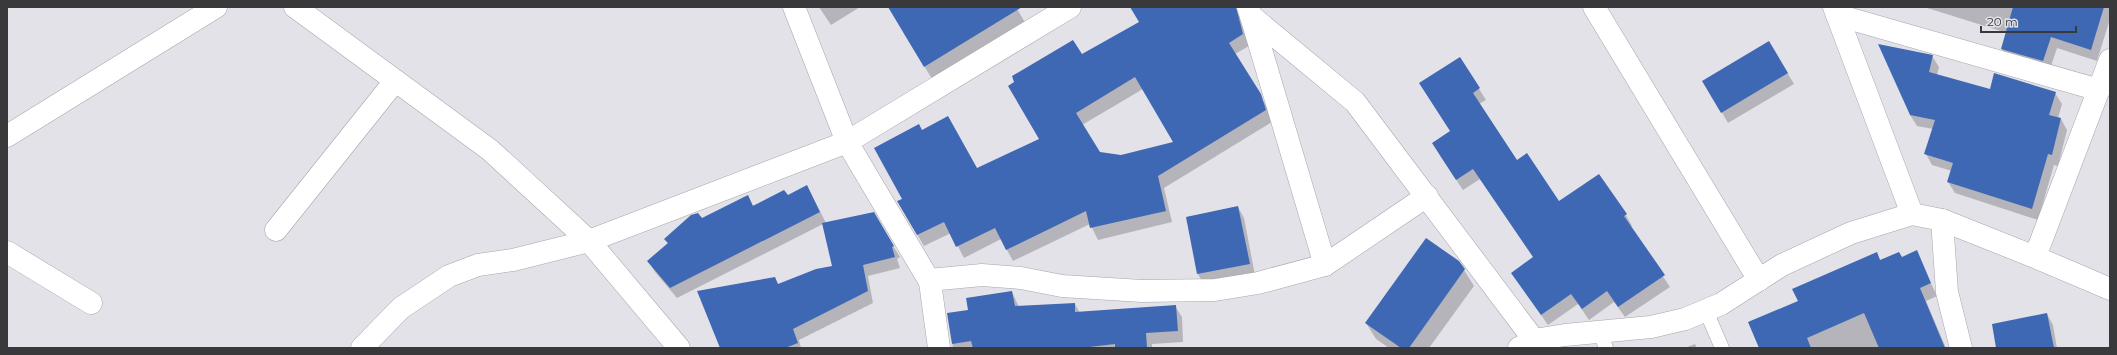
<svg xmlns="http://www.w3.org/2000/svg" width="2117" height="355" font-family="Montserrat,sans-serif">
<rect width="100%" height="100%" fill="#e3e2e9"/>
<g fill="#0003" fill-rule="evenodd">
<path d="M819 7H860L831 25Z"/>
<path d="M909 7H1016L1027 26 934 82 903 32Z"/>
<path d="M1142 7H1236L1242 19 1249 46 1235 54 1267 107 1272 122 1164 188 1172 222 1098 240 1090 224 1013 261 1001 239 964 258 951 233 924 246 898 202 903 199 922 132 977 169 1041 139 1082 55 1140 23ZM1143 89 1174 143 1121 156 1099 153 1082 125Z"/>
<path d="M1924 7H2110V19L2097 61 2057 48 2049 72 2009 60 2002 49 2007 33Z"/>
<path d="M1769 42 1794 84 1728 123 1704 81Z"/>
<path d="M1932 56 1939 67 1937 75 1991 90 2055 93 2062 104 2058 118 2061 119 2067 130 2058 166 2054 165 2038 220 1955 193 1948 182 1952 171 1932 165 1926 154 1933 129 1917 126 1910 115Z"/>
<path d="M1460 58 1486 100 1479 104 1517 161 1559 203 1599 175 1626 215 1632 226 1630 227 1670 287 1625 317 1614 302 1589 320 1578 304 1548 325 1512 273 1534 258 1480 179 1463 190 1439 154 1451 132Z"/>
<path d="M807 186 826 223 873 213 900 257 897 259 900 268 868 276 873 303 799 340 801 348H721L778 285 833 267 823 224 677 298 655 272 648 261 668 244 665 239 702 219 787 196Z"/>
<path d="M1238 207 1244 218 1255 275 1204 285 1198 274 1187 217Z"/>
<path d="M1916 252 1937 296 1926 301 1946 348H1761L1799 301 1876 253 1881 261 1902 258Z"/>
<path d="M1464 270 1474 286 1429 348H1389L1376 339 1366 323Z"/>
<path d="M1012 292 1019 307 1075 304 1080 313 1175 306 1182 317 1183 342 1152 344V348H953L948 314 969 311Z"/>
<path d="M2047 314 2053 325 2057 348H1997Z"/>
<path d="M1695 344 1697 348H1685Z"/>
</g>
<g fill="#3f68b4" fill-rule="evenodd">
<path d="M888 7H1022L924 67Z"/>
<path d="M1130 7H1236L1243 34 1229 43 1261 94 1266 110 1158 176 1166 211 1090 228 1086 211 1006 250 995 228 956 247 944 222 917 235 897 201 902 199 874 148 919 124 922 130 948 116 977 168 1039 139 1008 86 1014 82 1012 76 1073 40 1082 54 1139 22ZM1135 77 1173 142 1121 155 1100 152 1076 113Z"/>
<path d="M2013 7H2104L2091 50 2051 37 2043 61 2001 49Z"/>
<path d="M1769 41 1788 73 1721 113 1702 81Z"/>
<path d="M1878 44 1933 55 1929 72 1990 89 1994 73 2056 92 2049 115 2061 118 2052 155 2048 154 2032 209 1947 182 1953 163 1924 154 1935 120 1910 115Z"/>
<path d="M1460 57 1480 88 1473 93 1517 160 1527 153 1559 201 1599 174 1627 214 1624 216 1665 275 1618 307 1607 291 1582 309 1571 294 1541 315 1511 273 1533 257 1473 169 1456 180 1432 143 1450 131 1419 83Z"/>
<path d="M807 185 820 212 670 288 647 261 668 243 664 239 691 215 698 213 702 218 748 195 753 206 784 190 788 195Z"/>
<path d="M1238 206 1250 264 1197 274 1186 217Z"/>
<path d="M874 212 894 246 892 247 895 257 863 265 868 291 793 329 798 343 785 348H720L697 291 775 277 778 284 816 269 832 266 822 223Z"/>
<path d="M1426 238 1459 261 1465 269 1409 348H1401L1365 323Z"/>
<path d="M1917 250 1931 283 1920 288 1945 348H1879L1864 313 1807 338 1811 348H1759L1748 322 1798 301 1792 289 1877 252 1880 260 1899 252 1902 257Z"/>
<path d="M1012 291 1015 306 1075 303V312L1176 305 1178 331 1146 333 1147 347 1129 348H1115V344L1081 348H973L971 341 952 344 947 313 968 310 966 298Z"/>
<path d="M2047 313 2054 348H1996L1992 324Z"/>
</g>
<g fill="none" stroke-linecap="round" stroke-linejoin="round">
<g stroke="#a6a5ac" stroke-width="15">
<g id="service">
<path d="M1706 311 1722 348"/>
<path d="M1600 332 1606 348"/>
</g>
</g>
<g stroke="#a6a5ac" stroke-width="23">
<g id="minor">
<path d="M794 7 847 142 930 282 939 348"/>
<path d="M1248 7 1251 16 1355 102 1534 340"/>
<path d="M1594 7 1759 280"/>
<path d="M1834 7 1912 214"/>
<path d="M1837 15 2099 90"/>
<path d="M1251 16 1325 265"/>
<path d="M1942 220 1947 292 1961 348"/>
<path d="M276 230 395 81"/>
<path d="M7 252 91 303"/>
<path d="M2035 257 2110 60"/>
<path d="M929 280 982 275 1021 278 1062 286 1142 291 1215 290 1258 283 1325 265 1427 196"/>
<path d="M362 348 401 308 449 276 478 265 513 260 589 241 847 142 1070 7"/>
<path d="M1519 348 1534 340 1565 335 1651 327 1685 319 1721 304 1782 265 1851 233 1912 214 1942 220 2035 257 2110 289"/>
</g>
</g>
<g stroke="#a6a5ac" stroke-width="23">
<g id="tertiary">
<path d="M295 7 490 150 589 241 679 348"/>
<path d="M7 136 216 7"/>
</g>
</g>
<use href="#service" stroke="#fff" stroke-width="14"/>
<use href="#minor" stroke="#fff" stroke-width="22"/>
<use href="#tertiary" stroke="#fff" stroke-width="22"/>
</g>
<rect width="2117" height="355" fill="none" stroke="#39383b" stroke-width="16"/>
<path d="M1981 26v6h95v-6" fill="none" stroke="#39383b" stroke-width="2"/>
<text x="1987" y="26" font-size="12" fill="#39383b" stroke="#e3e2e9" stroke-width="3" paint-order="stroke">20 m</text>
</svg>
